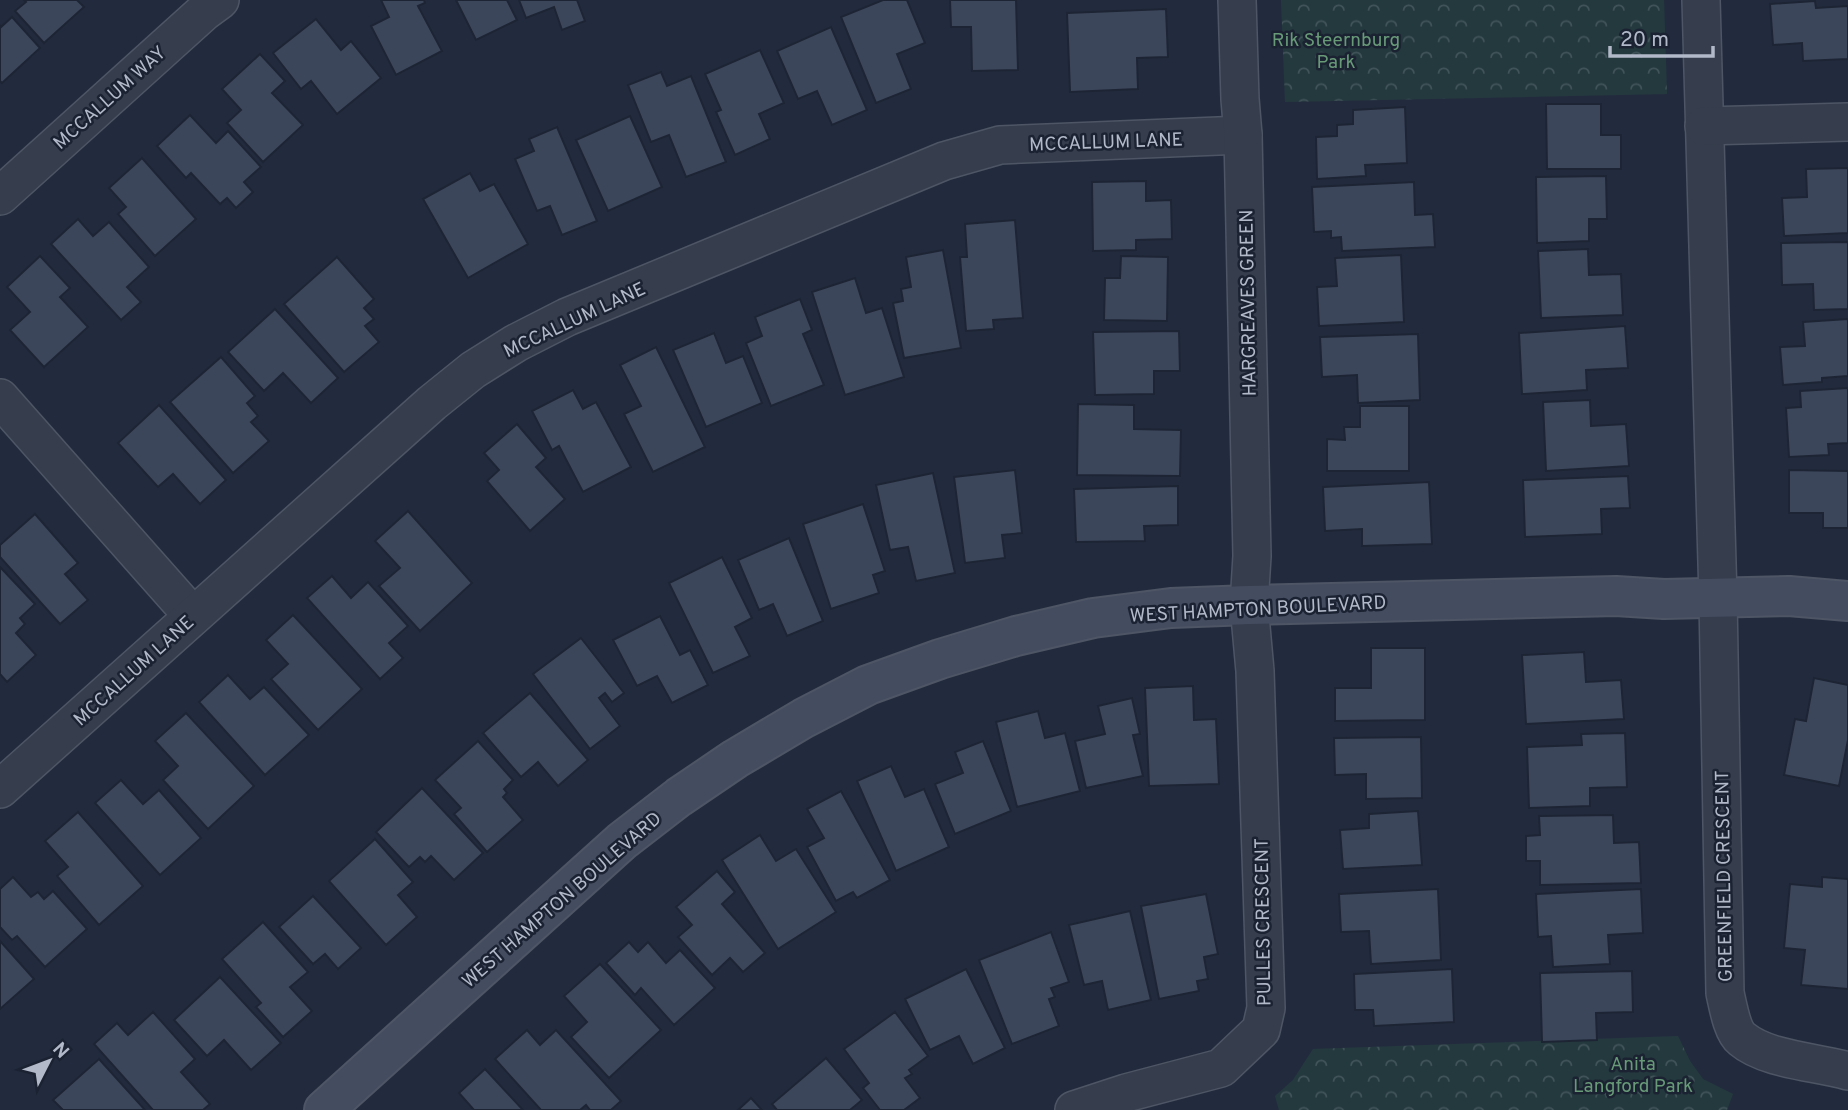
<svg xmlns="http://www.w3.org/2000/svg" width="1848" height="1110" font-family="Overpass,sans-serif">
<defs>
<pattern id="forest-crowns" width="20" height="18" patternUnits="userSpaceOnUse" patternTransform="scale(1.75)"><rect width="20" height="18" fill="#24393e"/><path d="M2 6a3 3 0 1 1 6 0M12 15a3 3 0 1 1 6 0" fill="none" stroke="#415459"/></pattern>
</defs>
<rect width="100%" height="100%" fill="#222b3d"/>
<g fill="url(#forest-crowns)">
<path d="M1281 0H1664L1667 94 1285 102Z"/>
<path d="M1678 1036 1690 1061 1703 1079 1733 1094 1727 1110H1279L1275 1096 1293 1080 1313 1049Z"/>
</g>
<g fill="#3c465b" stroke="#1d2534" stroke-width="2">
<path d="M24 0H77L84 7 44 43 15 11 26 2Z"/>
<path d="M381 0H424L425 3 418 6 442 51 396 75 371 26 389 17Z"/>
<path d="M456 0H507L517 20 476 40Z"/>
<path d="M519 0H577L585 21 562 30 554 7 526 18Z"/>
<path d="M883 0H907L925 43 897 54 911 89 876 103 841 17Z"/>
<path d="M950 0H1016L1018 70 972 71 971 27H951Z"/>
<path d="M1815 1 1816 8 1848 6V59L1803 61 1802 43 1773 45 1770 4Z"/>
<path d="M1166 9 1168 57 1137 58 1138 89 1070 92 1067 13Z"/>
<path d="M12 17 40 48 2 83 0 81V25L1 27Z"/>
<path d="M316 19 341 50 351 41 381 78 337 114 311 81 301 89 273 53Z"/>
<path d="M831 27 867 110 832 125 817 91 798 99 777 51Z"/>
<path d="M760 50 784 103 759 114 770 139 735 155 716 112 721 110 705 74Z"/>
<path d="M260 54 285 81 272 93 303 125 263 162 227 123 241 110 222 89Z"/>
<path d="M661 72 667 86 691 76 726 162 686 177 669 135 651 142 628 85Z"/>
<path d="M1546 104H1601V135H1621V169H1547Z"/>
<path d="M1405 107 1407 163 1365 165 1366 176 1317 179 1316 137 1337 136V125L1353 124V110Z"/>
<path d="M190 115 216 143 228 131 261 167 244 182 253 192 236 208 227 198 220 204 191 173 186 178 157 146Z"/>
<path d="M630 116 662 187 608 211 576 140Z"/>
<path d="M557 127 597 221 562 235 550 206 537 211 515 159 534 151 529 139Z"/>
<path d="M142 158 196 219 155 256 118 214 126 207 109 188Z"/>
<path d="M1848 168V233L1784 236 1782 198 1807 197 1806 169Z"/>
<path d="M470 173 480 191 494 184 528 244 468 278 423 199Z"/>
<path d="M1606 176 1607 219H1589V241L1537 243 1536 177Z"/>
<path d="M1146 181V201L1171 200 1172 239 1136 240V250L1093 251 1092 182Z"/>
<path d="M1414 182 1415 215 1433 214 1435 247 1342 251 1341 237 1331 238V231L1314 232 1312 187Z"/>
<path d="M78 219 93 236 109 222 149 267 127 287 141 302 121 320 51 244Z"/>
<path d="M1015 220 1023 318 993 320 994 329 966 331 960 257H967L965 224Z"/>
<path d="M1848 242V309L1814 310 1813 284 1782 285 1781 243Z"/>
<path d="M1588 249 1589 275 1621 274 1623 315 1541 318 1538 251Z"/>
<path d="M943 250 961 348 904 358 893 303 903 301 901 289 911 287 906 257Z"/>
<path d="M1401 255 1404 322 1319 326 1317 287 1337 286 1335 258Z"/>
<path d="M40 256 70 288 60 297 88 327 44 367 10 330 30 312 7 287Z"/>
<path d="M1121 256 1168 257 1167 321 1104 320 1105 278H1120Z"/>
<path d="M337 257 374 299 364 308 374 319 365 326 379 342 344 372 284 304Z"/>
<path d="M855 278 866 313 882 308 904 377 845 395 812 292Z"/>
<path d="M800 299 812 330 803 334 824 385 771 406 746 343 762 336 755 317Z"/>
<path d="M275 309 338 378 311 403 283 373 264 391 228 352Z"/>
<path d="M1848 319V376L1822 378V382L1783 385 1780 347 1805 346 1803 322Z"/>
<path d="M1625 326 1628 368 1586 370 1587 390 1522 394 1519 333Z"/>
<path d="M1179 331 1180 371H1154V394L1095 395 1093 332Z"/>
<path d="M714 333 726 363 743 356 762 403 706 427 673 350Z"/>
<path d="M1418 334 1420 400 1358 403 1357 375 1322 377 1320 337Z"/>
<path d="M656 347 705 447 653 472 624 414 641 406 620 365Z"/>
<path d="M221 357 255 396 247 403 258 416 251 422 269 441 233 473 170 402Z"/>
<path d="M1848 388V443L1828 444 1829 455 1789 457 1786 408 1801 407 1800 391Z"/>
<path d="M573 390 583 409 596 402 631 467 583 492 559 446 552 450 532 411Z"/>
<path d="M1590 400 1591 426 1626 424 1629 466 1546 471 1543 402Z"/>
<path d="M1078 404 1134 405V429L1181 430 1180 476 1077 475Z"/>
<path d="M159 405 226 480 200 504 173 474 158 487 118 443Z"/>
<path d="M1360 406H1409V471H1327V439L1345 440 1344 427H1360Z"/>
<path d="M517 424 546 458 536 467 565 499 530 531 487 481 499 470 484 453Z"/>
<path d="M1015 470 1022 533 1002 535 1005 558 965 563 954 477Z"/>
<path d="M1789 470 1848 471V528H1823V513H1789Z"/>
<path d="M933 473 955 573 916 581 908 547 890 550 876 485Z"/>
<path d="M1628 476 1630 508 1601 509 1602 534 1525 537 1523 480Z"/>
<path d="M1429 482 1432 544 1362 546V529L1325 531 1323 487Z"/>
<path d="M1178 486V525L1144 526 1145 541 1076 542 1074 489Z"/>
<path d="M863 504 885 571 873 575 879 593 831 609 803 524Z"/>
<path d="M408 511 472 583 420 631 379 586 400 568 375 541Z"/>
<path d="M35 514 78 563 65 574 88 600 60 624 0 557V545Z"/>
<path d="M789 538 823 621 787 636 773 604 759 610 738 560Z"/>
<path d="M722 557 752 618 735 627 750 656 713 673 669 583Z"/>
<path d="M0 567 35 604 20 618 25 624 16 633 36 655 7 682 0 674Z"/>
<path d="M332 576 351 598 368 582 408 626 389 643 403 658 380 679 307 598Z"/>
<path d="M293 615 362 689 318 730 271 679 288 664 266 640Z"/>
<path d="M660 616 680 655 690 650 708 685 672 703 657 676 637 686 613 640Z"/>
<path d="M581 638 624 693 612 702 605 693 599 698 620 726 590 749 533 674Z"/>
<path d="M1371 648H1425V720L1335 721V688H1371Z"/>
<path d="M1584 652 1586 682 1621 680 1624 719 1526 724 1522 655Z"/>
<path d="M228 675 250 699 264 687 309 735 265 775 199 702Z"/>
<path d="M1814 678 1848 685V740L1839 786 1784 775 1795 719 1806 721Z"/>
<path d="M1193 686 1194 720 1216 719 1219 784 1149 786 1145 688Z"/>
<path d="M530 693 588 760 558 786 538 762 521 777 483 733Z"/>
<path d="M1132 698 1140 734 1133 735 1143 776 1086 788 1075 741 1105 734 1098 706Z"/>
<path d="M1038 711 1045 738 1065 733 1080 791 1017 807 996 722Z"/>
<path d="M186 713 254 786 208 829 163 780 178 766 155 741Z"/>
<path d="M1625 733 1627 787 1590 788V806L1529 808 1527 747 1582 745 1581 734Z"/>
<path d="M1421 737 1422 798 1366 799V774L1335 775 1334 738Z"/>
<path d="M478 741 513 780 504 789 507 793 503 797 523 820 487 852 454 814 461 808 435 780Z"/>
<path d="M983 741 1011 811 955 834 935 784 963 773 955 752Z"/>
<path d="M891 766 905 797 924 789 949 847 896 871 857 781Z"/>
<path d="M121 780 143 804 159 790 201 838 160 875 95 803Z"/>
<path d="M422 788 483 853 454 880 431 856 425 862 420 857 409 867 376 832Z"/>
<path d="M841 791 890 880 857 898 853 892 836 901 807 847 824 838 807 809Z"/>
<path d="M1418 811 1422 865 1343 869 1340 830 1369 828V814Z"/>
<path d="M78 812 143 886 99 925 57 876 68 867 45 841Z"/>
<path d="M1613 815 1614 843 1639 842 1641 883 1540 885V861H1526V836L1540 835 1539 816Z"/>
<path d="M760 835 776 861 796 849 836 912 778 949 722 860Z"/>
<path d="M375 839 413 882 398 895 417 917 386 945 329 881Z"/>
<path d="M717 871 735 892 722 904 765 953 743 972 730 958 712 975 678 937 692 925 676 907Z"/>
<path d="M13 877 31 897 38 892 44 899 53 891 87 929 45 967 17 936 12 940 0 927V889Z"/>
<path d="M1822 877 1848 879V989L1801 985 1805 950 1784 948 1790 884 1822 887Z"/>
<path d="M1438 889 1441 960 1371 964 1369 931 1341 932 1339 894Z"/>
<path d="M1641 889 1643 933 1608 935 1610 964 1553 967 1551 936 1538 937 1536 894Z"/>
<path d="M1206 894 1218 954 1204 957 1208 979 1197 981 1199 991 1159 999 1141 906Z"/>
<path d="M313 896 361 948 338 969 325 954 313 964 279 927Z"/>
<path d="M1130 911 1151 1000 1108 1010 1102 981 1084 985 1069 925Z"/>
<path d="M263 922 308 972 290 987 312 1011 283 1037 256 1007 261 1003 222 959Z"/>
<path d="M1051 932 1069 982 1051 988 1055 997 1049 999 1059 1026 1012 1044 979 960Z"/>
<path d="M0 941 34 979 0 1009Z"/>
<path d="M629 942 638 952 648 942 666 963 680 950 715 988 674 1025 641 988 635 995 606 963Z"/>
<path d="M600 964 661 1030 609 1078 571 1037 587 1022 564 996Z"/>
<path d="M966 969 1005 1048 973 1064 959 1036 930 1050 905 999Z"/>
<path d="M1452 969 1454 1022 1374 1026 1373 1010H1355L1354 974Z"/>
<path d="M1632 971 1633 1012 1596 1013 1597 1040 1542 1042 1540 973Z"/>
<path d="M220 977 281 1043 251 1070 224 1040 207 1056 174 1020Z"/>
<path d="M153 1012 195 1059 181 1072 210 1104 203 1110H153L94 1044 117 1023 128 1035Z"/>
<path d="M895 1012 928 1056 909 1070 912 1074 905 1078 920 1098 904 1110H880L863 1088 869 1083 844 1049Z"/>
<path d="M527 1030 540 1045 556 1030 621 1101 611 1110H590L586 1105 580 1110H541L495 1059Z"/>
<path d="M826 1058 862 1100 850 1110H777L772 1104Z"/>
<path d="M99 1059 145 1110H63L53 1100Z"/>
<path d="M485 1069 523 1110H474L459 1093Z"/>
<path d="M751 1098 762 1110H738Z"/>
</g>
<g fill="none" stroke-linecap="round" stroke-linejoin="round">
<g stroke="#4e5665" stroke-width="40">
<g id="street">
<path d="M1701 0 1718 598 1725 993C1728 1006 1732 1031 1742 1039 1767 1060 1817 1062 1848 1071"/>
<path d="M1704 126 1848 122"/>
<path d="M0 196 205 11 220 0"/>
<path d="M0 398 193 616"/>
<path d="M0 789 432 403 473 370 516 343 567 317 944 161 1000 145 1243 135"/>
<path d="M1074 1110 1126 1093 1221 1068 1261 1030 1266 1008 1255 671 1249 605 1252 556 1243 135 1240 99 1237 0"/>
</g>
</g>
<g stroke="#4e5665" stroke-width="42">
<path id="secondary" d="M324 1110 622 841 679 797 735 759 804 718 868 685 940 659 1016 636 1093 618 1171 608 1249 605 1616 596 1664 599 1789 596 1848 601"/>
</g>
<use href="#street" stroke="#363e4d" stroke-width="37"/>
<use href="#secondary" stroke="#444c60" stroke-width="38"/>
</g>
<g text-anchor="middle" stroke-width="5" stroke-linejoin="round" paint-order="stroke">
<g font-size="19" fill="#689a78" stroke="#1b2332">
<text x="1336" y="46">Rik Steernburg<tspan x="1336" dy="22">Park</tspan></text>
<text x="1633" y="1070">Anita<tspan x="1633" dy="22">Langford Park</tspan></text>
</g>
<g font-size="19" fill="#b2b9c9" stroke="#1b2332">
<text transform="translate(109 97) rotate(-42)" y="7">MCCALLUM WAY</text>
<text transform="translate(1106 141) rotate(-2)" y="7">MCCALLUM LANE</text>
<text transform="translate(1247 303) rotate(-91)" y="7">HARGREAVES GREEN</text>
<text transform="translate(574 319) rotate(-25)" y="7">MCCALLUM LANE</text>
<text transform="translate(1258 608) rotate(-3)" y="7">WEST HAMPTON BOULEVARD</text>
<text transform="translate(133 670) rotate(-42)" y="7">MCCALLUM LANE</text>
<text transform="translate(1723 876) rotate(-91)" y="7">GREENFIELD CRESCENT</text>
<text transform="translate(561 899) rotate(-41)" y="7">WEST HAMPTON BOULEVARD</text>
<text transform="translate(1262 922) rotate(-91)" y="7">PULLES CRESCENT</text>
</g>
</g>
<g transform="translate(49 1061) rotate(48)" stroke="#1b2332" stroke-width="5" paint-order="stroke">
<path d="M0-5L12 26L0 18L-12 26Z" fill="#b2b9c9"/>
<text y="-10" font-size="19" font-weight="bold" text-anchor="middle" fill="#b2b9c9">N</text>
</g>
<path d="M1610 46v10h103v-10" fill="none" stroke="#b2b9c9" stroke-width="3.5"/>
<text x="1620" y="46" font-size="21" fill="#b2b9c9" stroke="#1b2332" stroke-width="5" paint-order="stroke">20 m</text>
</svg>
